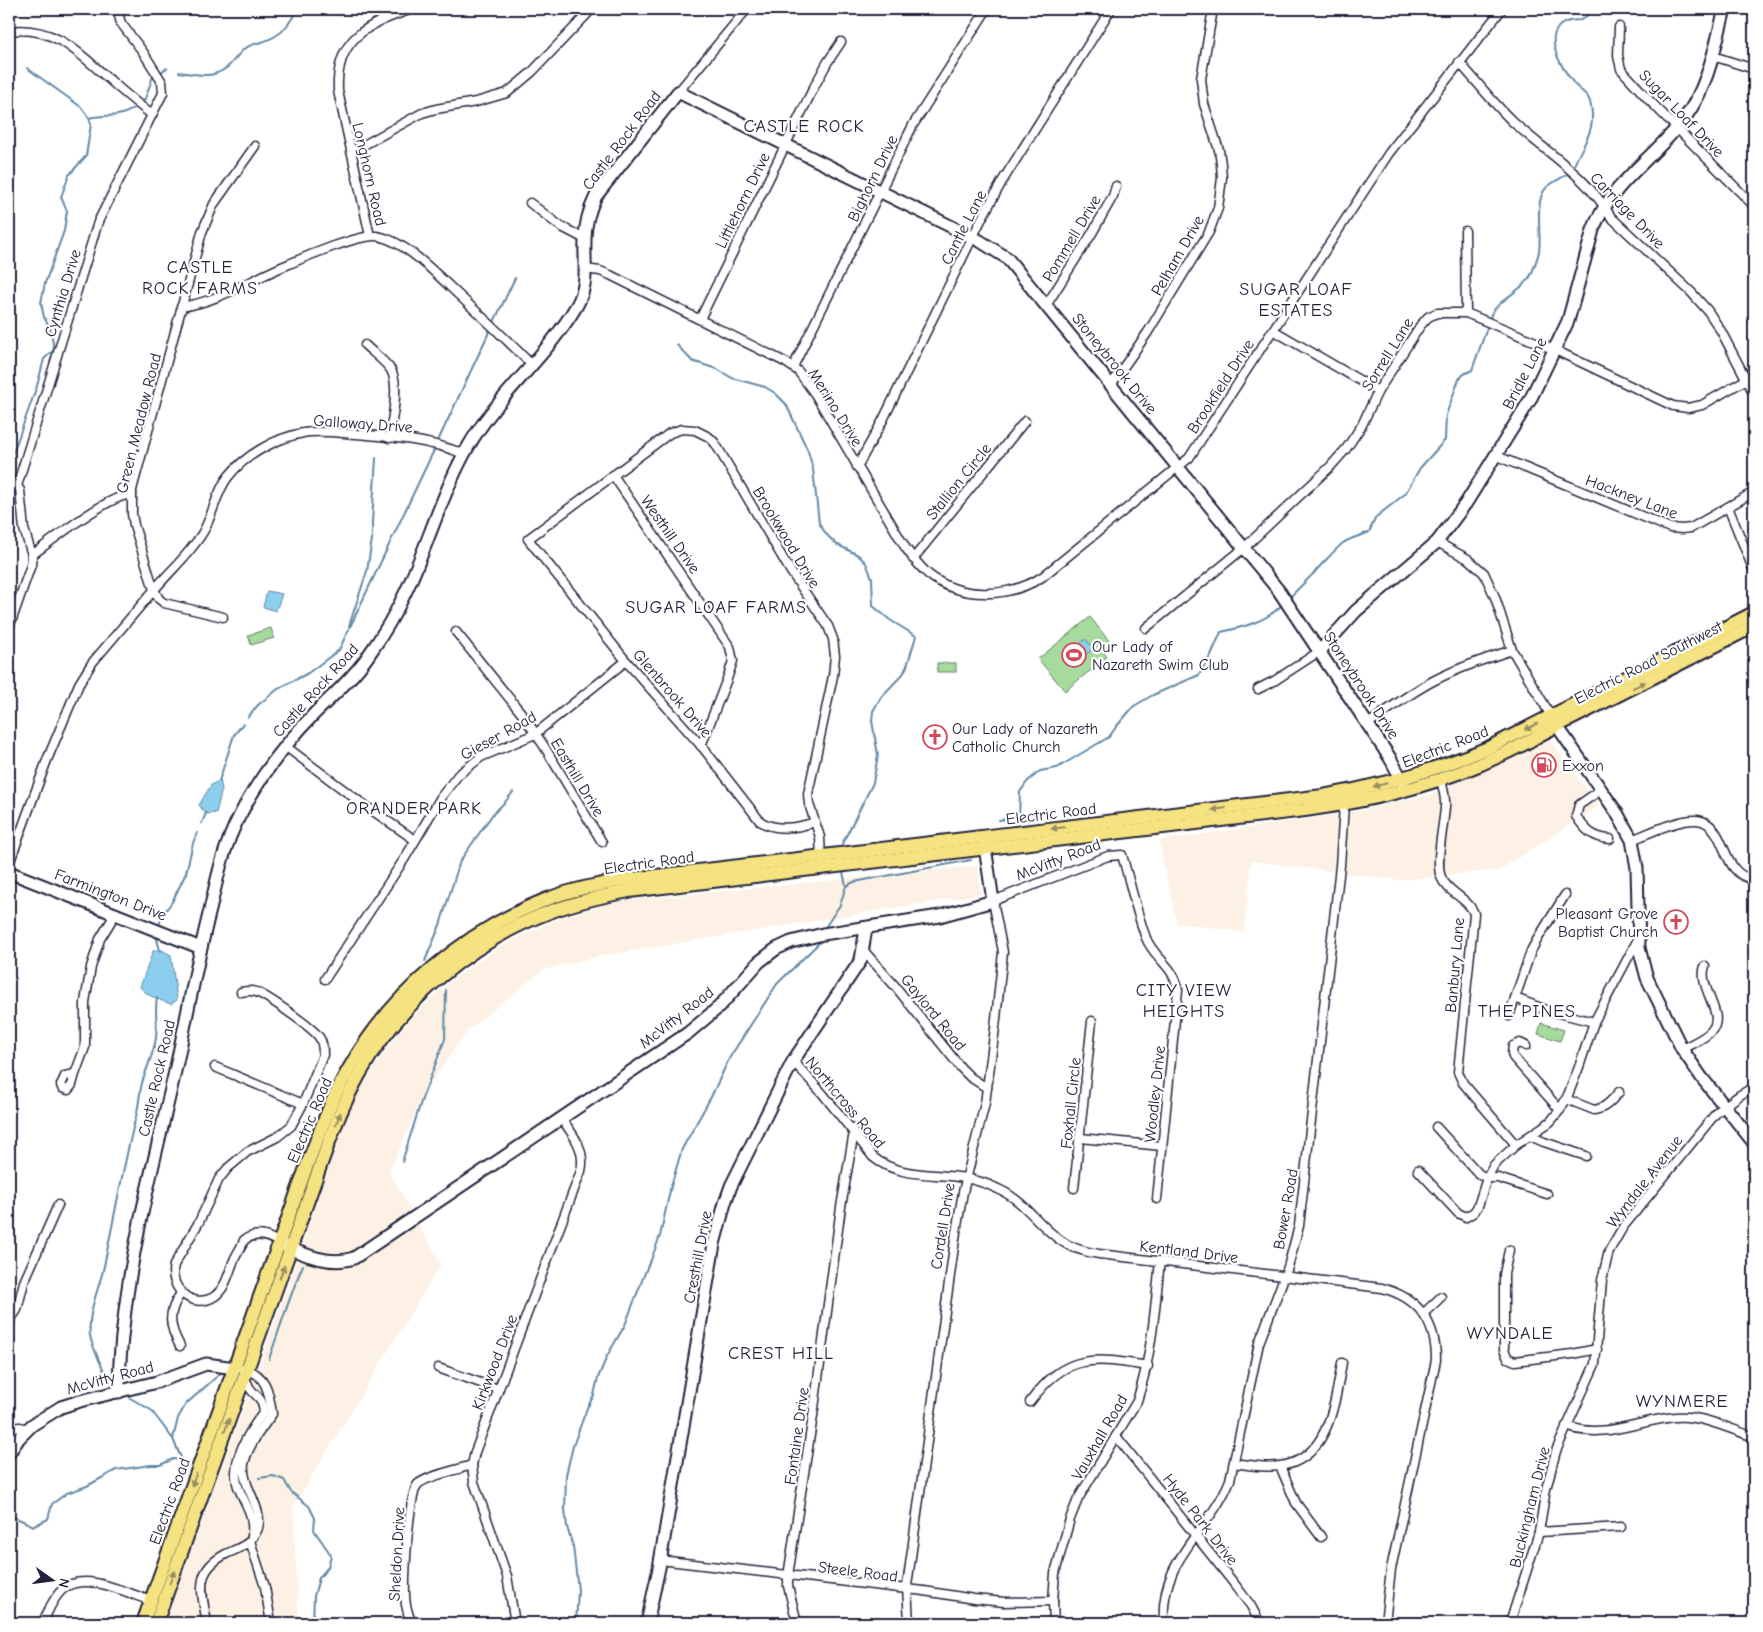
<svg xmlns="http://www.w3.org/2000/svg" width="1763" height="1632" font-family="'Comic Neue',sans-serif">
<rect width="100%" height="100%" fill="#fff"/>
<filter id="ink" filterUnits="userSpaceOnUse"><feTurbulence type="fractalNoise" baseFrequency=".02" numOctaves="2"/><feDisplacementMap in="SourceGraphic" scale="10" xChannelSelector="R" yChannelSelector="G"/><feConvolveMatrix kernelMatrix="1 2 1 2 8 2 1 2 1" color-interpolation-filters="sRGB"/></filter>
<g filter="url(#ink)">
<g fill="#fcf1e4">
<path d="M1550 740 1599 806 1499 870 1399 880 1251 861 1244 932 1177 923 1159 841 1354 812 1432 794Z"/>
<path d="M977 866 981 894 600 956 543 970 469 1029 427 1088 389 1172 441 1264 293 1507 299 1623H165L286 1292 348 1112 364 1083 392 1041 418 1011 451 981 499 947 562 917 620 901Z"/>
</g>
<g fill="#a7db9d" stroke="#647e6c">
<path d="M1090 617 1110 642 1104 646 1107 651 1104 653 1107 657 1065 691 1038 659Z"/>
<path d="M271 628 274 638 251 645 248 635Z"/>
<rect x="937" y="663" width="19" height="9"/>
<path d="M1541 1023 1564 1030 1560 1041 1538 1034Z"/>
</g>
<g fill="#8cceed" stroke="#6289a6">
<path d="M267 591 282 594 276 611 263 607Z"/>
<path d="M1086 639 1093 649 1074 664 1066 654Z"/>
<path d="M220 780 222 789 216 813 206 814 199 805 211 785Z"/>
<path d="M160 949 171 955 177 1000 171 1004C160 1000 148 997 140 987L153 951Z"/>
</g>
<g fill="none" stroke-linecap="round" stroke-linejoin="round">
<g stroke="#6289a6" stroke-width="2">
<path d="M161 72 167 68"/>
<path d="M179 72C189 73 205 77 214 74 230 70 233 59 244 49 249 45 255 44 262 42 283 35 287 27 298 9"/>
<path d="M143 101 145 99 153 76"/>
<path d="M89 118C105 114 120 119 134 108"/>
<path d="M1573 168C1582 144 1598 130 1590 102 1589 95 1580 90 1575 85 1565 72 1546 45 1557 29 1562 21 1572 20 1581 20L1589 14 1592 9"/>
<path d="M1490 317C1496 300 1524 291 1532 273 1534 266 1538 258 1539 251 1542 234 1533 200 1547 187 1553 182 1562 178 1569 173"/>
<path d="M493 324 515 278"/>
<path d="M677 345 692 361 717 369 732 378 765 387 775 393 786 404 808 451 813 469 819 523 826 534 836 544 858 555 866 563 872 578 873 606 890 620 916 636 907 666 903 674 881 697 873 711 872 721 878 755 873 783 842 844"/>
<path d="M437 443 491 328"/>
<path d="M9 460 13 453 37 386 44 359 54 350 51 331 44 317 41 303 45 283 64 231 67 211 61 197 69 175 86 156 91 124 89 118 81 107 27 68"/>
<path d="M1290 597 1315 572C1316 570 1340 545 1343 543 1350 538 1361 536 1369 532L1376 517 1405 494 1420 468 1445 440 1446 415 1459 379 1464 374 1472 370 1487 328"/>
<path d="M349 626 367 571 372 539V522L376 458"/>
<path d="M248 717 258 705 278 689 308 673 339 650 435 448"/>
<path d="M219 781 234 735 243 724"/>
<path d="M999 820 1019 818 1020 792 1027 782 1040 771 1057 768 1109 737 1116 727 1134 706 1153 695 1199 675 1211 655 1221 632C1244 627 1265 622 1282 605"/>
<path d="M202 823 206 813"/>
<path d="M846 886 854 882 971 860"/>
<path d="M159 925 163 914 172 902 186 873 193 843 197 833"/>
<path d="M824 929 840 905 846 886 843 872"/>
<path d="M156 935 160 951"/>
<path d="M425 961 440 925 460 861 492 815 506 801 513 792"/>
<path d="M402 1162 422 1099 445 1039 446 990"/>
<path d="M269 1359C280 1328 290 1295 303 1265"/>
<path d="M108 1381C104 1369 91 1346 90 1335 87 1310 101 1286 105 1261 115 1214 123 1167 135 1120 139 1108 139 1095 142 1083 146 1070 152 1057 155 1043 159 1029 154 1013 157 998"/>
<path d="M130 1398 151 1410 173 1439 182 1460"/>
<path d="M173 1439 178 1418 186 1404 222 1372"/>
<path d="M259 1478 273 1476 284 1480 291 1492 309 1506 315 1518 314 1530 331 1555 328 1567 319 1578 314 1596 313 1623"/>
<path d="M9 1518 14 1517 34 1526 48 1519 52 1504 67 1493 87 1486 116 1470 151 1465H160L173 1459 182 1460 185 1463"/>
<path d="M576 1623 578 1590 573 1546 567 1527 565 1510 566 1475 573 1446 587 1408 594 1395 598 1378 607 1356 625 1325 648 1265 651 1260 660 1236 671 1186 682 1149 711 1097 730 1057 777 984 823 939"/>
</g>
<g stroke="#22223b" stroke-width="11">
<g id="street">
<path d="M1619 27 1618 56 1621 69 1650 101 1754 206"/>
<path d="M9 31C54 25 79 53 110 80 124 93 138 104 152 115"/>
<path d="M1713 56 1754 69"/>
<path d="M1459 62C1477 82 1494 104 1513 122 1546 152 1588 177 1611 217L1691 292 1708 311 1721 331 1754 394"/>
<path d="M678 92 747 9"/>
<path d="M351 152 422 113 436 109 476 102 507 93 532 72 592 9"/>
<path d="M530 203 560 226 585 239"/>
<path d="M1465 231 1466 313"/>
<path d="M370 236 338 91C335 37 369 24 412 9"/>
<path d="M585 269 600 271 610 275 785 362 798 371 815 394 905 547C912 557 919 566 928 574 960 600 1009 598 1042 577L1189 458 1389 153 1502 9"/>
<path d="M1047 304 1091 235 1113 196 1116 186"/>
<path d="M181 307C221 301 253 278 289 264 307 256 358 235 376 236 405 239 442 280 464 300 487 321 510 343 532 365"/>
<path d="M700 319 813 89 827 63 841 42"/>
<path d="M1273 330 1378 391"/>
<path d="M365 345C373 353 385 361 391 370 400 386 392 420 389 438"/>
<path d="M793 367 913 125 987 9"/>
<path d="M1111 385 1148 332 1209 232 1218 208 1222 178 1221 164 1219 150 1204 104 1201 79 1213 9"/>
<path d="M1497 456 1670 528 1682 529 1691 528 1754 492"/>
<path d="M857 467 882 422 983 216 1003 180 1111 9"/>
<path d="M613 475 730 647 733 661 727 679 701 746"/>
<path d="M9 481 15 484 20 490 24 529 32 555 31 565 9 628"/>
<path d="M17 486 98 222 163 93 162 82 143 52 121 23 117 9"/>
<path d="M1728 507 1754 571"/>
<path d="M1437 542 1468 559 1484 573 1495 597 1512 650 1551 716"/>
<path d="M32 555C54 539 107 496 132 494"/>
<path d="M913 559 1025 421"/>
<path d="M223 617 164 603 159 599 154 590C170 571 190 554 203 532 213 515 216 492 228 477 245 455 276 438 303 433 320 430 338 433 356 434 393 437 430 440 464 454"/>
<path d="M1146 628 1244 548 1330 467 1346 449 1362 425 1378 391 1420 326 1428 317 1437 313H1466L1555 350 1673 406 1688 408 1702 405 1747 379"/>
<path d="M456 632 522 714 544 746 602 842"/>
<path d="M1258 689 1274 681 1320 651"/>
<path d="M1368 724C1389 709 1410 693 1433 681 1458 668 1485 659 1512 650"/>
<path d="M285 746 360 802 415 840"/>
<path d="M1441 780C1443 789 1446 798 1445 807 1444 824 1435 863 1441 877 1447 893 1469 898 1474 914L1458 1072 1463 1083 1516 1145"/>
<path d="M1602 789 1579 805 1576 816C1585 830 1593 838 1610 839"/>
<path d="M815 822C797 828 776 832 760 821L704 749 626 661 528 539 670 433 682 429 695 430 709 437 715 443 791 572 828 626 833 639 835 656 833 676 808 794 809 804 820 837 821 859"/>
<path d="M1632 840C1649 833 1684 816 1702 821 1728 830 1721 876 1754 879"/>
<path d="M9 864 47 760 79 684 92 663 154 590 134 525 132 514V490L202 232 214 204 255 146"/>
<path d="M863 950 895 986 961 1068 970 1077 987 1088"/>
<path d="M325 979 405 858 441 797 458 775 481 757 535 734 626 661"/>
<path d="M241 992C246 991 251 990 256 992 266 995 313 1028 319 1037 323 1042 323 1049 323 1055L303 1104 291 1126 277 1137 247 1152 228 1168 219 1179 199 1222 174 1265C168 1288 193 1311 215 1296 227 1287 229 1270 235 1258 238 1251 242 1247 244 1240 256 1232 268 1235 279 1243"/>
<path d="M1515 998 1546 1010 1594 1022"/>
<path d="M1509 1016 1531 951 1537 940 1565 895"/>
<path d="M1526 1046 1520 1043 1513 1046 1512 1053 1513 1057 1560 1110"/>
<path d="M1682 1049C1691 1044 1706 1038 1712 1030 1726 1014 1697 987 1705 966"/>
<path d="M793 1061 823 1094 873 1157C898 1178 935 1173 965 1178 976 1180 988 1184 998 1189 1024 1200 1037 1224 1060 1240 1071 1248 1085 1252 1099 1254L1382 1288C1419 1298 1436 1322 1436 1360L1391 1569 1385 1623"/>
<path d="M215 1067 303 1104"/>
<path d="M75 1074 65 1076 61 1085 62 1088 68 1090 72 1085 75 1074 85 1047V1002L91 967 100 939 116 913"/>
<path d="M1566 1099 1594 1110C1605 1109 1612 1100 1619 1092"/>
<path d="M1436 1127 1479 1174 1487 1178H1498L1547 1194"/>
<path d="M1530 1136 1544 1142 1586 1156"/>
<path d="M1080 1138 1162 1146"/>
<path d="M1418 1170 1458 1213 1466 1217 1474 1212 1478 1206 1487 1178 1494 1165 1516 1145 1550 1122 1560 1110 1568 1095 1579 1067 1594 1022 1638 939"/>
<path d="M1074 1188 1092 1021"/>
<path d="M1509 1250 1504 1274V1350L1508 1358 1515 1361 1572 1354 1597 1349"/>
<path d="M1424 1313 1441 1297"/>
<path d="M9 1322 17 1310 24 1282 58 1205"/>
<path d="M180 1346C169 1326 167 1313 181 1293"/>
<path d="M438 1368 498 1389"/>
<path d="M244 1369C267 1374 269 1393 272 1414 262 1428 247 1447 244 1464 241 1486 264 1508 258 1528 257 1532 253 1537 250 1541"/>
<path d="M243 1376C247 1380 247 1383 249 1387 257 1399 261 1394 264 1412 249 1431 228 1464 239 1489 247 1508 254 1514 252 1536"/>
<path d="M1030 1402C1066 1353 1093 1357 1148 1366"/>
<path d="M1566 1426C1605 1440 1637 1420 1676 1417 1702 1415 1730 1429 1754 1437"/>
<path d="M9 1428 20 1427 28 1429"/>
<path d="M1116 1436 1236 1586 1251 1606 1260 1623"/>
<path d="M1234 1463C1249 1465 1265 1468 1280 1466 1329 1460 1335 1401 1342 1363"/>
<path d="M1280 1466 1296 1503 1321 1537"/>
<path d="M1539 1532 1621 1527"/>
<path d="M660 1560 924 1591 974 1599 1004 1602 1053 1601"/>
<path d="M42 1623C48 1613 52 1599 62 1590 83 1570 127 1593 151 1601"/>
<path d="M207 1623C202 1593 193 1571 226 1554 234 1550 244 1547 250 1541L265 1587 271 1623"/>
<path d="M412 1623C409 1617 407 1611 406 1605 403 1588 408 1494 418 1484 427 1476 460 1469 472 1465"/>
<path d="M515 1623 507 1576 474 1482 472 1465 475 1452 581 1171C586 1150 573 1134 561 1118"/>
<path d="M797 1623 788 1586V1576L813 1416 841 1207 854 1132"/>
<path d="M909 1623 907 1586 956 1232 963 1192 985 1103 995 1028 1003 952 993 901 1108 856 1122 855C1130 882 1136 911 1146 938 1155 960 1174 965 1178 990L1157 1199"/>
<path d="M1054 1623 1053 1601 1055 1573 1070 1519 1078 1499 1137 1401C1152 1355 1155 1308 1160 1261"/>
<path d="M1164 1623C1159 1558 1209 1533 1230 1480L1259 1343 1288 1267 1299 1226 1340 866 1344 805"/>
<path d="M1510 1623 1539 1532 1546 1489 1556 1451 1595 1364 1602 1280 1609 1251 1623 1227 1717 1112 1740 1095 1754 1087"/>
</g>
</g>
<g stroke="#22223b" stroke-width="15">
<g id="secondary">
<path d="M1320 651 1356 611 1437 542 1466 503 1530 400 1568 321 1593 230C1610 184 1655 157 1684 119 1708 88 1715 46 1725 9"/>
<path d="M1553 720 1617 813 1632 840 1637 868 1639 948 1647 978 1682 1049 1702 1078 1754 1143"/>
<path d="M9 872 201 948"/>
<path d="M283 1245C304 1255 331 1266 354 1258L688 1033 719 1007 759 962 776 949 791 942 823 934 940 916 993 901 984 840"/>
<path d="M119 1392C119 1367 121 1343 124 1319 134 1229 160 1142 179 1053 189 1005 198 957 210 910 217 878 224 845 240 815 259 778 285 744 314 714 333 695 353 678 368 656 383 635 397 611 408 587 429 541 443 491 468 447 498 394 547 357 577 305 589 284 584 263 585 240 585 224 589 210 596 196L678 92 938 220 980 241 1007 258 1279 591 1390 758 1402 780 1404 787"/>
<path d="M9 1453 19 1438 32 1425 61 1407 80 1401 157 1382 206 1364 235 1368"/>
<path d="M647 1623 659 1568 714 1244 725 1203 731 1186 793 1061 861 960 866 928"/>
</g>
</g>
<g stroke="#22223b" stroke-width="16">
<g id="primary">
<path d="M143 1623 306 1168C319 1134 331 1099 350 1067 393 992 465 932 545 900 570 890 597 885 623 880L1323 796C1381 786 1433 771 1488 748L1754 613"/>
<path d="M156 1623 327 1147C336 1122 346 1098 359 1075 400 1001 473 940 552 911 577 902 603 896 629 891L1305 810C1368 801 1423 788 1481 764 1501 755 1521 747 1539 735L1754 626"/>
</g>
</g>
<use href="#street" stroke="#fff" stroke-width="8"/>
<use href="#secondary" stroke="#fff" stroke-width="11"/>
<use href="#primary" stroke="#f5e382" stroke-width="12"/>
</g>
<defs><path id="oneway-solid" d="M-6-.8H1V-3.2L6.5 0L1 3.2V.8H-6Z" transform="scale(1.25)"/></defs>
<g fill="#968c62">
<use href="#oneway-solid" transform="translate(1639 685) rotate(-26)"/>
<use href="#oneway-solid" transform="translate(1531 727) rotate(152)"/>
<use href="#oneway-solid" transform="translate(1380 785) rotate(166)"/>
<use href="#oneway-solid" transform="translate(1219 809) rotate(173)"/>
<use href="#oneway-solid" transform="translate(1058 828) rotate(173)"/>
<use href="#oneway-solid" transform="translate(338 1119) rotate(-68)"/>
<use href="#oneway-solid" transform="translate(282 1272) rotate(-70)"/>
<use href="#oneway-solid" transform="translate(227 1425) rotate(-70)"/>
<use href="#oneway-solid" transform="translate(194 1480) rotate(110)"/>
<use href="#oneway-solid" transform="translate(172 1577) rotate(-70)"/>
</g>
</g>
<defs>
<g id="stadium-ring" transform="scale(1.25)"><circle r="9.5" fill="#fff" stroke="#d1495b" stroke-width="1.5"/><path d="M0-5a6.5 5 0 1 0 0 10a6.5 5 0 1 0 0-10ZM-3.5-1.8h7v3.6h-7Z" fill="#d1495b"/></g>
<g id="church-ring" transform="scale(1.25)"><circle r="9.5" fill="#fff" stroke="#d1495b" stroke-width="1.5"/><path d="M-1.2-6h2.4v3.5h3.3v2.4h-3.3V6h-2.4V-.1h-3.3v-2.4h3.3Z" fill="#d1495b"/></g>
<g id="fuel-ring" transform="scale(1.25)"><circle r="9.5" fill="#fff" stroke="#d1495b" stroke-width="1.5"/><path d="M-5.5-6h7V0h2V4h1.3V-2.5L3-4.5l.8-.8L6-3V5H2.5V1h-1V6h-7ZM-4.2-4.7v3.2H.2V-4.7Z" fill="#d1495b"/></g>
</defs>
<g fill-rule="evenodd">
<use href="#stadium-ring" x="1074" y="655"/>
<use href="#church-ring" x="935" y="737"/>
<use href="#fuel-ring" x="1544" y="765"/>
<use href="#church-ring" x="1676" y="922"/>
</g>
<g text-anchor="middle" stroke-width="4.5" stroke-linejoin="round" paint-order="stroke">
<g font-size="16" fill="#22223b" stroke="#fff">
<text transform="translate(1682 113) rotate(46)" y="6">Sugar Loaf Drive</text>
<text transform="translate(621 140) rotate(-53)" y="6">Castle Rock Road</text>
<text transform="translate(370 174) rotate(77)" y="6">Longhorn Road</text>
<text transform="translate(872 178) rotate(-64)" y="6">Bighorn Drive</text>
<text transform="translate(742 200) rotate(-64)" y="6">Littlehorn Drive</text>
<text transform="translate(1628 210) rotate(46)" y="6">Carriage Drive</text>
<text transform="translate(963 227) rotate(-63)" y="6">Cantle Lane</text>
<text transform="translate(1071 238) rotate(-59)" y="6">Pommell Drive</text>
<text transform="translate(1177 255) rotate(-60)" y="6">Pelham Drive</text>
<text transform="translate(62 293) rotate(-73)" y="6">Cynthia Drive</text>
<text transform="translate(1387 354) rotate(-58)" y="6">Sorrell Lane</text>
<text transform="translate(1115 363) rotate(51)" y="6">Stoneybrook Drive</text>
<text transform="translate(1524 373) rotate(-63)" y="6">Bridle Lane</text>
<text transform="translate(1220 386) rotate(-57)" y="6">Brookfield Drive</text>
<text transform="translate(836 407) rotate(58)" y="6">Merino Drive</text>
<text transform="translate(138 423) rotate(-76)" y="6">Green Meadow Road</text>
<text transform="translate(363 423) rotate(4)" y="6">Galloway Drive</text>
<text transform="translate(958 481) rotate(-51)" y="6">Stallion Circle</text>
<text transform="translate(1632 496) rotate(21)" y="6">Hackney Lane</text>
<text transform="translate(671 534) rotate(55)" y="6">Westhill Drive</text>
<text transform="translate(787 537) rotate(59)" y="6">Brookwood Drive</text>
<text transform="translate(1648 662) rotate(-27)" y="6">Electric Road Southwest</text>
<text transform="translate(1362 685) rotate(57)" y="6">Stoneybrook Drive</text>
<text transform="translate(315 690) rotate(-48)" y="6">Castle Rock Road</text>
<text transform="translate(673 693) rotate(49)" y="6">Glenbrook Drive</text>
<text transform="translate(498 735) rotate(-29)" y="6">Gieser Road</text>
<text transform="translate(1445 746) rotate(-21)" y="6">Electric Road</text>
<text transform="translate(578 777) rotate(59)" y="6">Easthill Drive</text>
<text transform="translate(1051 813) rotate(-7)" y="6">Electric Road</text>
<text transform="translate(1058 859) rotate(-21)" y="6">McVitty Road</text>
<text transform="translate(649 862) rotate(-8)" y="6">Electric Road</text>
<text transform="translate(111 894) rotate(21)" y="6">Farmington Drive</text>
<text transform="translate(1454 965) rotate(-85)" y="6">Banbury Lane</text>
<text transform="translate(934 1012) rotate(51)" y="6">Gaylord Road</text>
<text transform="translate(676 1017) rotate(-38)" y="6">McVitty Road</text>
<text transform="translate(156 1078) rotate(-77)" y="6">Castle Rock Road</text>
<text transform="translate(1154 1094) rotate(-84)" y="6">Woodley Drive</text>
<text transform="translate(846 1102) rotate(50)" y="6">Northcross Road</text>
<text transform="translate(1070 1103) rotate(-84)" y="6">Foxhall Circle</text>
<text transform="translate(309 1120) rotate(-67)" y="6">Electric Road</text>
<text transform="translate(1644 1181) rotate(-52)" y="6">Wyndale Avenue</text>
<text transform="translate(1285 1209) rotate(-80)" y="6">Bower Road</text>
<text transform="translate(942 1226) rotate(-81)" y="6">Cordell Drive</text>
<text transform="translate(1189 1251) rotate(7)" y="6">Kentland Drive</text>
<text transform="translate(697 1257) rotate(-79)" y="6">Cresthill Drive</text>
<text transform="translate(494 1362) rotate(-69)" y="6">Kirkwood Drive</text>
<text transform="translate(110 1377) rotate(-15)" y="6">McVitty Road</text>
<text transform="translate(796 1436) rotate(-82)" y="6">Fontaine Drive</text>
<text transform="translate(1099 1437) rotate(-60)" y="6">Vauxhall Road</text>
<text transform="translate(169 1501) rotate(-70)" y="6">Electric Road</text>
<text transform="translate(1529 1507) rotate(-76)" y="6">Buckingham Drive</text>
<text transform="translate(1201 1519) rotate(52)" y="6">Hyde Park Drive</text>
<text transform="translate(396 1554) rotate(-87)" y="6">Sheldon Drive</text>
<text transform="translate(858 1571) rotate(7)" y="6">Steele Road</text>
</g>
<g font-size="16" fill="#22223b" stroke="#fff" text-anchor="start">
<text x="1092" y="652">Our Lady of<tspan x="1092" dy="18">Nazareth Swim Club</tspan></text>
<text x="952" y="734">Our Lady of Nazareth<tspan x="952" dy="18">Catholic Church</tspan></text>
<text x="1562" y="771">Exxon</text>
<text x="1658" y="919" text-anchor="end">Pleasant Grove<tspan x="1658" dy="18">Baptist Church</tspan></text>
</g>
<g font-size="18" letter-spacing="1" fill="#22223b" stroke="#fff">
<text x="804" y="132">CASTLE ROCK</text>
<text x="200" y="273">CASTLE<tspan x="200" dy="21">ROCK FARMS</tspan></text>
<text x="1296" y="295">SUGAR LOAF<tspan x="1296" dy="21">ESTATES</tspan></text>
<text x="716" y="613">SUGAR LOAF FARMS</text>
<text x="414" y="814">ORANDER PARK</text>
<text x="1184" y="996">CITY VIEW<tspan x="1184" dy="21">HEIGHTS</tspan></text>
<text x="1527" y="1017">THE PINES</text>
<text x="1510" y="1339">WYNDALE</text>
<text x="781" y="1359">CREST HILL</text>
<text x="1682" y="1407">WYNMERE</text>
</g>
</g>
<rect width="1763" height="1632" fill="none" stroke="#fff" stroke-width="30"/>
<rect x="15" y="15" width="1733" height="1602" fill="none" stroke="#22223b" stroke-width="2" filter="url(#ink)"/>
<g transform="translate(52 1580) rotate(104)" stroke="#ffffff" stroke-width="4" paint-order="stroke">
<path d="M0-4L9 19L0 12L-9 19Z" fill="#22223b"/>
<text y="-8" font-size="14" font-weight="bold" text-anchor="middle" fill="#22223b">N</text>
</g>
</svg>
